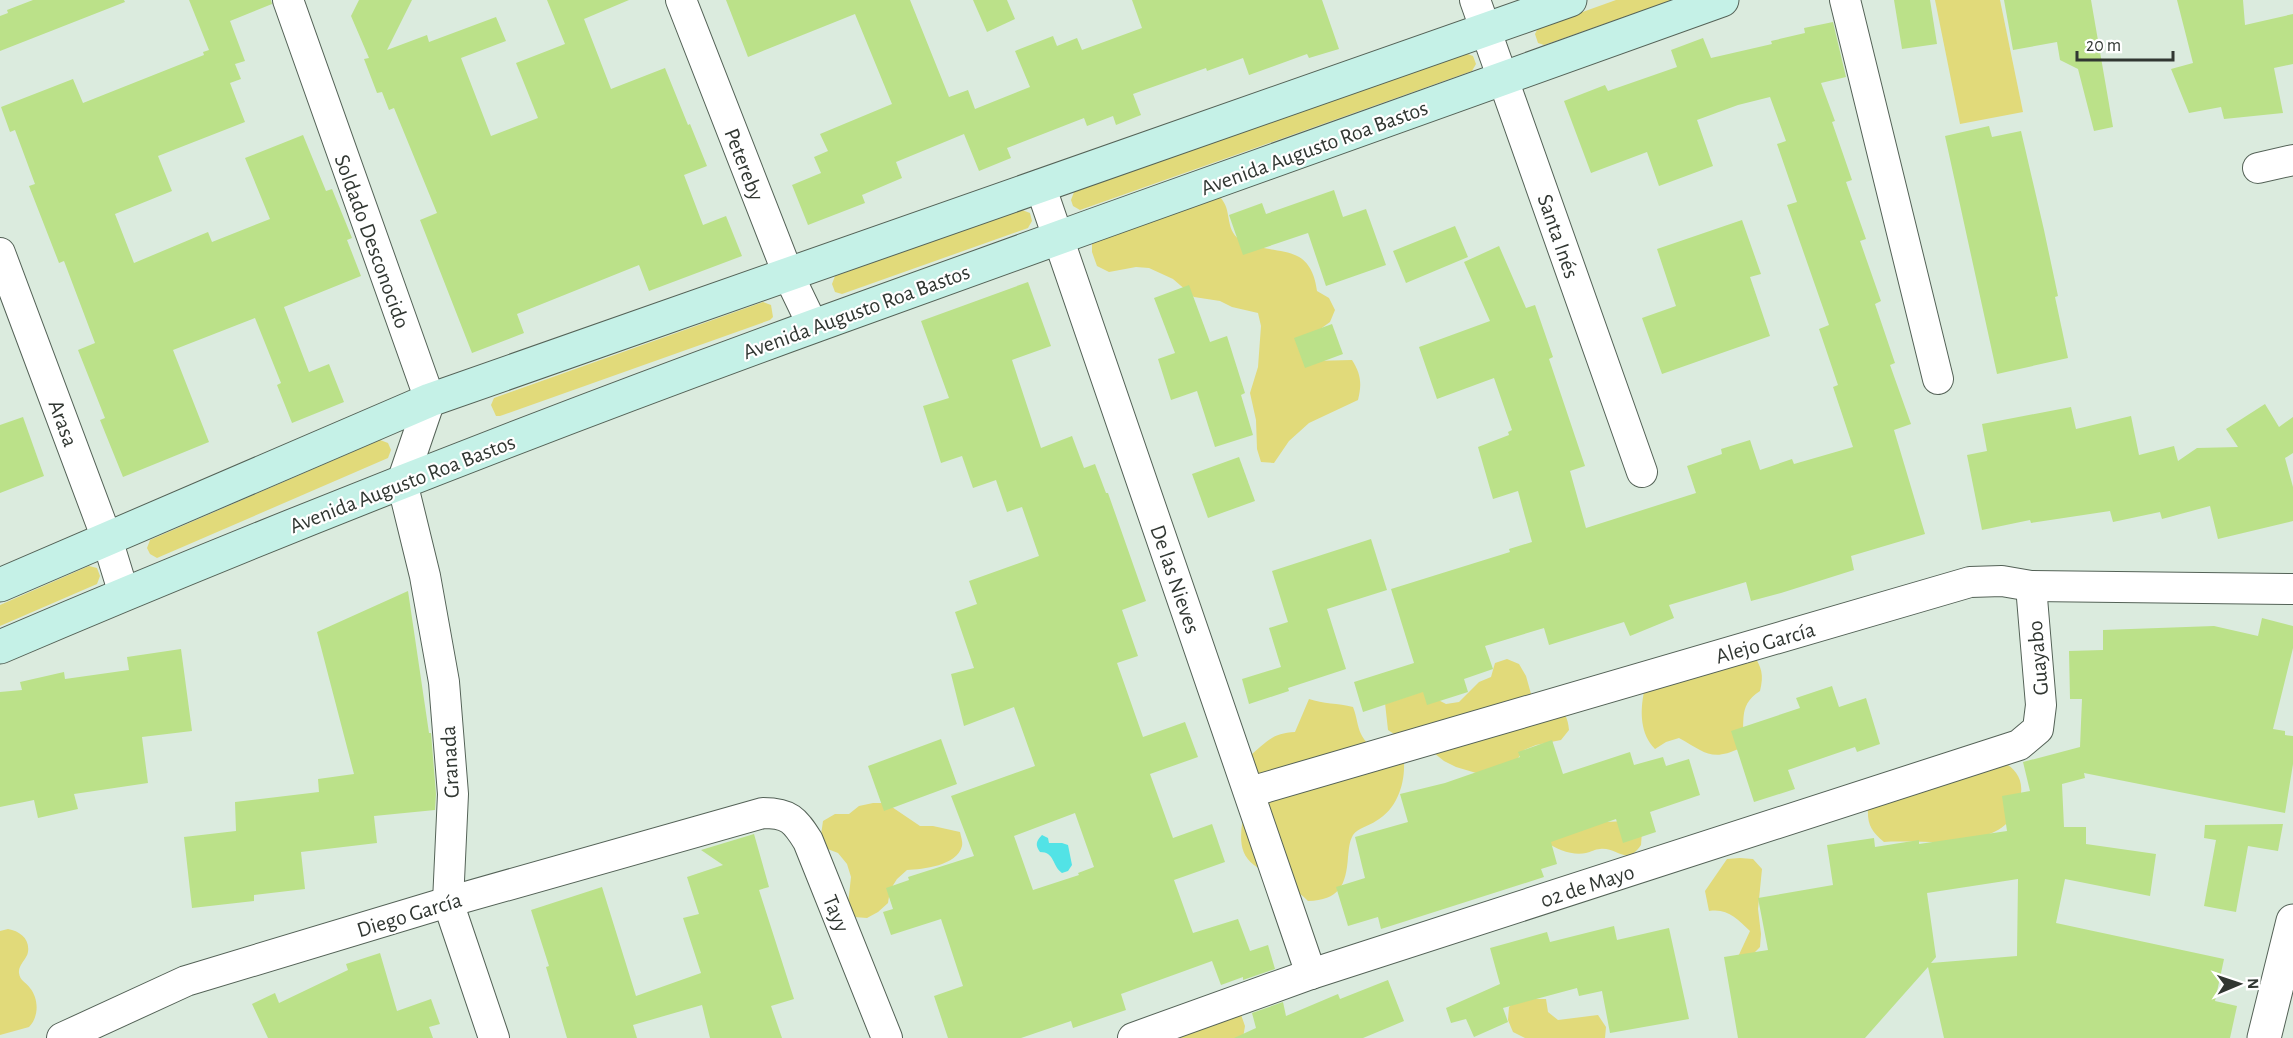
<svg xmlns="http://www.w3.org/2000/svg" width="2293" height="1038" font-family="'Alegreya Sans',sans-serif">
<rect width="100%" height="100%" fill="#dbebde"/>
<g fill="#e1da7a">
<path d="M1616 0H1673L1544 45 1538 43 1535 34 1538 28Z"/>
<path d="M1935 0H2000L2023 112 1960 124Z"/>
<path d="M1465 53 1473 56 1476 64 1472 71 1080 210 1073 206 1071 200 1074 192Z"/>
<path d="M1213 191C1216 194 1221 197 1223 201 1231 212 1226 230 1239 239 1270 259 1310 237 1317 291L1329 298 1335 310 1330 322 1319 330 1311 361 1352 360C1361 374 1362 384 1358 400L1309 423 1289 441 1274 463 1261 462 1257 449 1256 420 1250 393 1258 367 1261 326 1258 313 1232 307 1220 301 1194 297 1173 279 1149 268 1136 267 1109 272 1097 266 1092 252V237Z"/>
<path d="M1022 210 1030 213 1032 221 1028 228 842 294 835 292 832 284 835 276Z"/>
<path d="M763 302 771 305 773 317 770 320 500 416H496L491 405 494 398Z"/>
<path d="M380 440 388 443 391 450 388 458 157 558 150 554 147 548 150 540Z"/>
<path d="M89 566 97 568 100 576 97 584 0 626V605Z"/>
<path d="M1752 653C1762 667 1764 675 1760 691 1735 707 1748 724 1740 748 1712 762 1704 752 1679 738L1666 742 1655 749C1640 734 1640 711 1644 692Z"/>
<path d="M1507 659 1519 664 1526 676 1533 701C1554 706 1567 705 1569 730L1561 740 1536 745 1524 750 1516 761 1483 775 1456 767 1444 761 1434 753 1400 738 1388 730 1385 703 1410 690 1423 692 1446 704 1459 702 1479 682 1491 677 1495 663Z"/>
<path d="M1309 699C1323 704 1338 703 1353 707 1357 717 1357 726 1361 734 1368 750 1390 755 1404 762 1405 784 1397 809 1376 821 1369 826 1358 828 1353 835 1349 842 1349 849 1348 857 1346 886 1339 900 1308 901 1292 885 1272 879 1254 865 1235 851 1242 828 1244 809 1246 792 1247 774 1248 757 1266 743 1271 733 1295 732Z"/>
<path d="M2001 761C2014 767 2023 778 2021 793 2014 856 1927 839 1884 842 1871 831 1867 824 1868 807L1930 785 1943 786 1953 776Z"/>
<path d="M873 803H886L920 826H933L960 832C961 837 963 842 962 846 957 866 923 869 907 870L897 879 890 890 888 903 878 912 867 918 854 917 848 904 851 877 847 864 838 853 825 848 821 835 823 821 835 814H849L859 806Z"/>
<path d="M1626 821 1642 831 1641 845C1626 867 1618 847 1600 849 1595 849 1591 852 1586 853 1574 856 1556 850 1547 842L1605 822Z"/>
<path d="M1740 858 1753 859 1762 869 1758 909 1761 934 1760 947 1750 957 1737 959 1750 931C1737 919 1728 908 1709 911L1705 891 1727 859Z"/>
<path d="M8 929C20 931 30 939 28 952 27 959 18 965 19 973 20 981 26 982 30 988 39 999 39 1017 29 1027L0 1035V931Z"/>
<path d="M1519 999H1546L1548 1012 1558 1020 1598 1015 1606 1027 1605 1038H1525L1513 1032 1508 1020 1509 1007Z"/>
<path d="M1240 1012 1245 1026 1243 1038H1144Z"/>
</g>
<path fill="#52e3e6" d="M1042 835 1048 838 1049 843H1062L1068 845 1072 865 1068 871 1062 873C1052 866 1055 852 1040 852 1035 845 1036 841 1042 835Z"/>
<g fill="#bbe189" fill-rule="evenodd">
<path d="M33 0H124L125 2 0 51V16L8 13 7 10Z"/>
<path d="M189 0H271L272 4 230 21 245 61 235 64 241 79 230 83 245 122 158 156 172 191 115 214 134 263 208 232 212 242 270 219 245 158 303 135 326 191 332 189 352 238 347 240 361 276 284 307 309 372 329 364 344 402 292 423 277 385 281 383 255 318 173 350 209 442 123 477 100 420 105 418 78 350 95 343 64 261 59 263 29 186 35 184 15 130 10 132 1 107 73 79 83 103 204 55 203 52 209 50Z"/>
<path d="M359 0H412L387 50 427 35 429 42 496 17 506 41 461 58 491 136 538 118 516 63 565 44 547 0H629L584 19 611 89 665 68 688 125 690 124 707 166 684 175 703 225 726 216 742 256 649 291 639 265 517 314 524 333 472 353 420 220 437 213 394 108 389 110 382 92 377 93 364 59 369 58 351 16Z"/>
<path d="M726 0H910L949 97 968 90 975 109 1030 87 1015 51 1053 36 1057 46 1077 38 1082 50 1142 28 1132 0H1322L1339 49 1309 58 1307 54 1249 75 1243 58 1207 71 1206 68 1133 94 1141 115 1116 125 1113 116 1087 126 1084 118 1007 148 1011 158 979 171 964 134 896 162 902 178 862 195 865 203 808 225 792 185 821 173 814 157 828 151 820 134 892 104 855 14 748 57Z"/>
<path d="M973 0H1007L1015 19 987 32Z"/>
<path d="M1894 0H1930L1937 44 1902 49Z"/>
<path d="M2004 0H2091L2113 127 2094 131 2078 69 2060 60 2057 42 2013 50Z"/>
<path d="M2177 0H2243L2245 25 2293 14V64L2274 68 2283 113 2224 119 2221 107 2189 113 2171 69 2193 63Z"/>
<path d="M1833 22 1846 77 1821 83 1835 121 1832 122 1852 180 1846 182 1866 239 1860 241 1881 301 1875 304 1895 363 1890 365 1911 424 1894 430 1925 534 1851 556 1854 570 1781 593 1751 601 1746 582 1669 605 1674 618 1630 636 1624 622 1549 645 1544 628 1485 646 1493 669 1464 679 1468 692 1427 705 1423 692 1363 712 1354 682 1414 663 1391 589 1510 552 1509 549 1532 542 1518 491 1493 499 1478 447 1509 435 1508 432 1512 430 1494 378 1437 399 1419 347 1490 321 1464 262 1499 246 1526 308 1535 305 1553 357 1549 359 1585 466 1570 471 1586 528 1696 493 1687 466 1722 454 1721 449 1750 440 1760 470 1792 459 1794 464 1853 447 1833 387 1838 385 1819 329 1829 325 1787 205 1797 202 1777 144 1786 141 1770 97 1738 105 1697 120 1713 166 1659 186 1647 152 1591 173 1564 101 1605 85 1608 91 1677 67 1671 50 1703 38 1711 58 1772 44 1771 41 1805 33 1804 28Z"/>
<path d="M1989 126 1992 137 2021 131 2044 230 2058 296 2055 297 2068 358 1997 374 1945 136Z"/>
<path d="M1334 190 1343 217 1366 209 1386 265 1326 286 1308 233 1243 255 1229 215 1262 203 1266 214Z"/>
<path d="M1742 220 1761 274 1750 277 1770 336 1662 374 1642 318 1676 306 1657 249Z"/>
<path d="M1455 226 1468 257 1406 283 1393 251Z"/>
<path d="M1028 282 1051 346 1012 360 1041 448 1072 436 1084 468 1095 464 1106 493H1108L1146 601 1122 610 1138 656 1117 663 1143 737 1185 722 1198 757 1150 774 1173 838 1212 824 1225 862 1174 880 1193 933 1238 919 1250 951 1268 945 1275 969 1243 980V977L1221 985 1212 961 1121 994 1126 1010 1073 1028 1071 1021 1021 1038H948L934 996 963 986 941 919 891 935 883 912 893 909 886 888 909 880 908 877 974 856 951 796 1035 766 1014 707 964 726 951 674 974 668 955 612 977 604 969 581 1039 556 1022 507 1007 512 996 480 973 488 962 456 941 463 923 406 949 398 921 321ZM1075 813 1094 867 1078 873 1079 875 1033 890 1014 836Z"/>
<path d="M1189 285 1210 342 1227 336 1245 393 1241 395 1253 435 1215 447 1197 391 1171 400 1158 359 1175 353 1154 298Z"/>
<path d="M1332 324 1343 354 1305 368 1294 338Z"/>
<path d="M2265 404 2279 427 2293 417V453L2285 458 2293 487V521L2218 539 2210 506 2162 519 2160 512 2113 522 2110 511 2031 523 2030 520 1982 530 1967 455 1987 451 1982 424 2071 407 2076 429 2131 416 2139 455 2174 446 2178 461 2197 448 2238 447 2226 429Z"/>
<path d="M23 417 44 476 0 493V425Z"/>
<path d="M1239 457 1255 501 1208 518 1192 474Z"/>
<path d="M1371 539 1387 590 1327 609 1346 669 1288 688 1289 691 1249 704 1242 679 1281 667 1269 628 1288 622 1272 571Z"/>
<path d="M408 591 429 733H431L436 794 435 810 374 816 377 843 301 852 305 889 254 895V901L192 908 184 837 236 831 235 802 319 792 318 779 354 774 317 632Z"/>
<path d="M2262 618 2293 626V648L2273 729 2285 731V735L2293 736V764L2285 813 2084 773 2085 778 2062 784 2064 827H2086V844L2156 854 2150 896 2065 879 2056 923 2224 959 2215 1001 2237 1006 2230 1038H1944L1928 967 1865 1038H1738L1724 957 1768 950 1758 898 1833 885 1827 845 1874 838 1875 847 1919 840V844L2007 831 2002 796 2030 791 2023 762 2080 747 2082 699H2070L2069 651 2103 650V630L2214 626 2258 636ZM2018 879 2017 956 1931 963 1936 957 1927 893Z"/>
<path d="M181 649 192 731 142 737 148 783 74 794 78 809 38 818 34 800 0 807V692L22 690 20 682 64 672 65 679 129 670 127 657Z"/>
<path d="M1832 686 1839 707 1866 698 1880 744 1857 752 1855 747 1788 770 1795 789 1754 802 1731 731 1800 708 1796 698Z"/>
<path d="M941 739 957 784 884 811 868 766Z"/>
<path d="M1552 740 1563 774 1630 752 1634 765 1663 757 1666 766 1689 759 1700 795 1650 812 1656 832 1623 843 1616 819 1551 842 1557 864 1541 869 1544 877 1381 929 1378 917 1348 926 1336 887 1365 878 1355 837 1408 822 1400 794 1445 783 1520 757 1518 752Z"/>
<path d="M2283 824 2278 851 2248 846 2236 912 2204 906 2216 840 2204 838 2205 825Z"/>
<path d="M754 834 769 887 759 890 794 999 771 1006 782 1038H710L702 1005 633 1025 637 1038H567L546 967 549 966 531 910 602 887 636 996 701 973 683 918 699 914 687 877 723 865 701 850Z"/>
<path d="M1614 926 1617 940 1669 928 1689 1019 1610 1033 1602 991 1579 996 1577 988 1503 1008 1508 1022 1474 1037 1466 1019 1451 1023 1446 1008 1500 984 1490 948 1547 932 1550 942Z"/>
<path d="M380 953 397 1011 431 999 440 1024 429 1027 433 1038H268L252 1004 275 993 279 1003 348 970 346 964Z"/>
<path d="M1388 980 1404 1021 1363 1038H1234L1256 1028 1252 1013 1283 1002 1286 1016 1338 994 1340 999Z"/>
</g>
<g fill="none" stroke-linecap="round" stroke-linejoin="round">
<g stroke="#546257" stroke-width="32">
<g id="minor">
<path d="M288 0 430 400 402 482 425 576 444 682 453 794 448 902 494 1038"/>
<path d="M681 0 788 274 813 326"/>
<path d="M1475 0 1642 472"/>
<path d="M1845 0 1938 379"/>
<path d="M2258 168 2293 160"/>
<path d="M1040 185 1311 974"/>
<path d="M0 253 107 539 124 594"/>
<path d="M1250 792 1970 582 2002 581 2031 586 2293 589"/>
<path d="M62 1038 186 981 448 902 763 813C789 813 795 820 808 841L887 1038"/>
<path d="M1133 1038 1311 974 2019 745 2038 729 2041 705 2031 586"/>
</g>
</g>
<g stroke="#546257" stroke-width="35">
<path id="tertiary" d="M2264 1038 2293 921"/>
</g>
<g stroke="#546257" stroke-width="35">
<g id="secondary">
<path d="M0 585 430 400 1570 0"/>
<path d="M0 647C269 532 542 425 817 325 1118 215 1420 110 1722 0"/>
</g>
</g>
<use href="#minor" stroke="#fff" stroke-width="30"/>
<use href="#tertiary" stroke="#fff" stroke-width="33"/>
<use href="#secondary" stroke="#c5f1e7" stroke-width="33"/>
</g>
<g text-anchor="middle" stroke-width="4.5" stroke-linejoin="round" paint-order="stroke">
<g font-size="22" fill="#313732" stroke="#fff">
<text transform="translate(1314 147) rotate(-20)" y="8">Avenida Augusto Roa Bastos</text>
<text transform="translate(745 164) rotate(69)" y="8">Petereby</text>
<text transform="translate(1559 236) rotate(71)" y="8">Santa Inés</text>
<text transform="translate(373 241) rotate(70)" y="8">Soldado Desconocido</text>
<text transform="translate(856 311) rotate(-20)" y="8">Avenida Augusto Roa Bastos</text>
<text transform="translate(64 423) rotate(70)" y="8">Arasa</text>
<text transform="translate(402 483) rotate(-21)" y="8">Avenida Augusto Roa Bastos</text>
<text transform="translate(1176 579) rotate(71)" y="8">De las Nieves</text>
<text transform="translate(1765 642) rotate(-16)" y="8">Alejo García</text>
<text transform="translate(2037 658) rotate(-95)" y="8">Guayabo</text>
<text transform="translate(449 762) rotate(-93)" y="8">Granada</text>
<text transform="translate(1587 885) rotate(-18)" y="8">02 de Mayo</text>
<text transform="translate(837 913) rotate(68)" y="8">Tayy</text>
<text transform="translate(409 914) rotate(-17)" y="8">Diego García</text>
</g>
</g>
<g transform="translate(2239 984) rotate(88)" stroke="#ffffff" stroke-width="4.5" paint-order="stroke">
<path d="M0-4.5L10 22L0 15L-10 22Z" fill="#313732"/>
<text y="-9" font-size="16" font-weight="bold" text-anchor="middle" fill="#313732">N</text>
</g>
<path d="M2077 51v9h96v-9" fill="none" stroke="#313732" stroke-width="3"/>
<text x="2086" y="51" font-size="18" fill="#313732" stroke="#ffffff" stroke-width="4.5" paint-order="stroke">20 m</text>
</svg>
